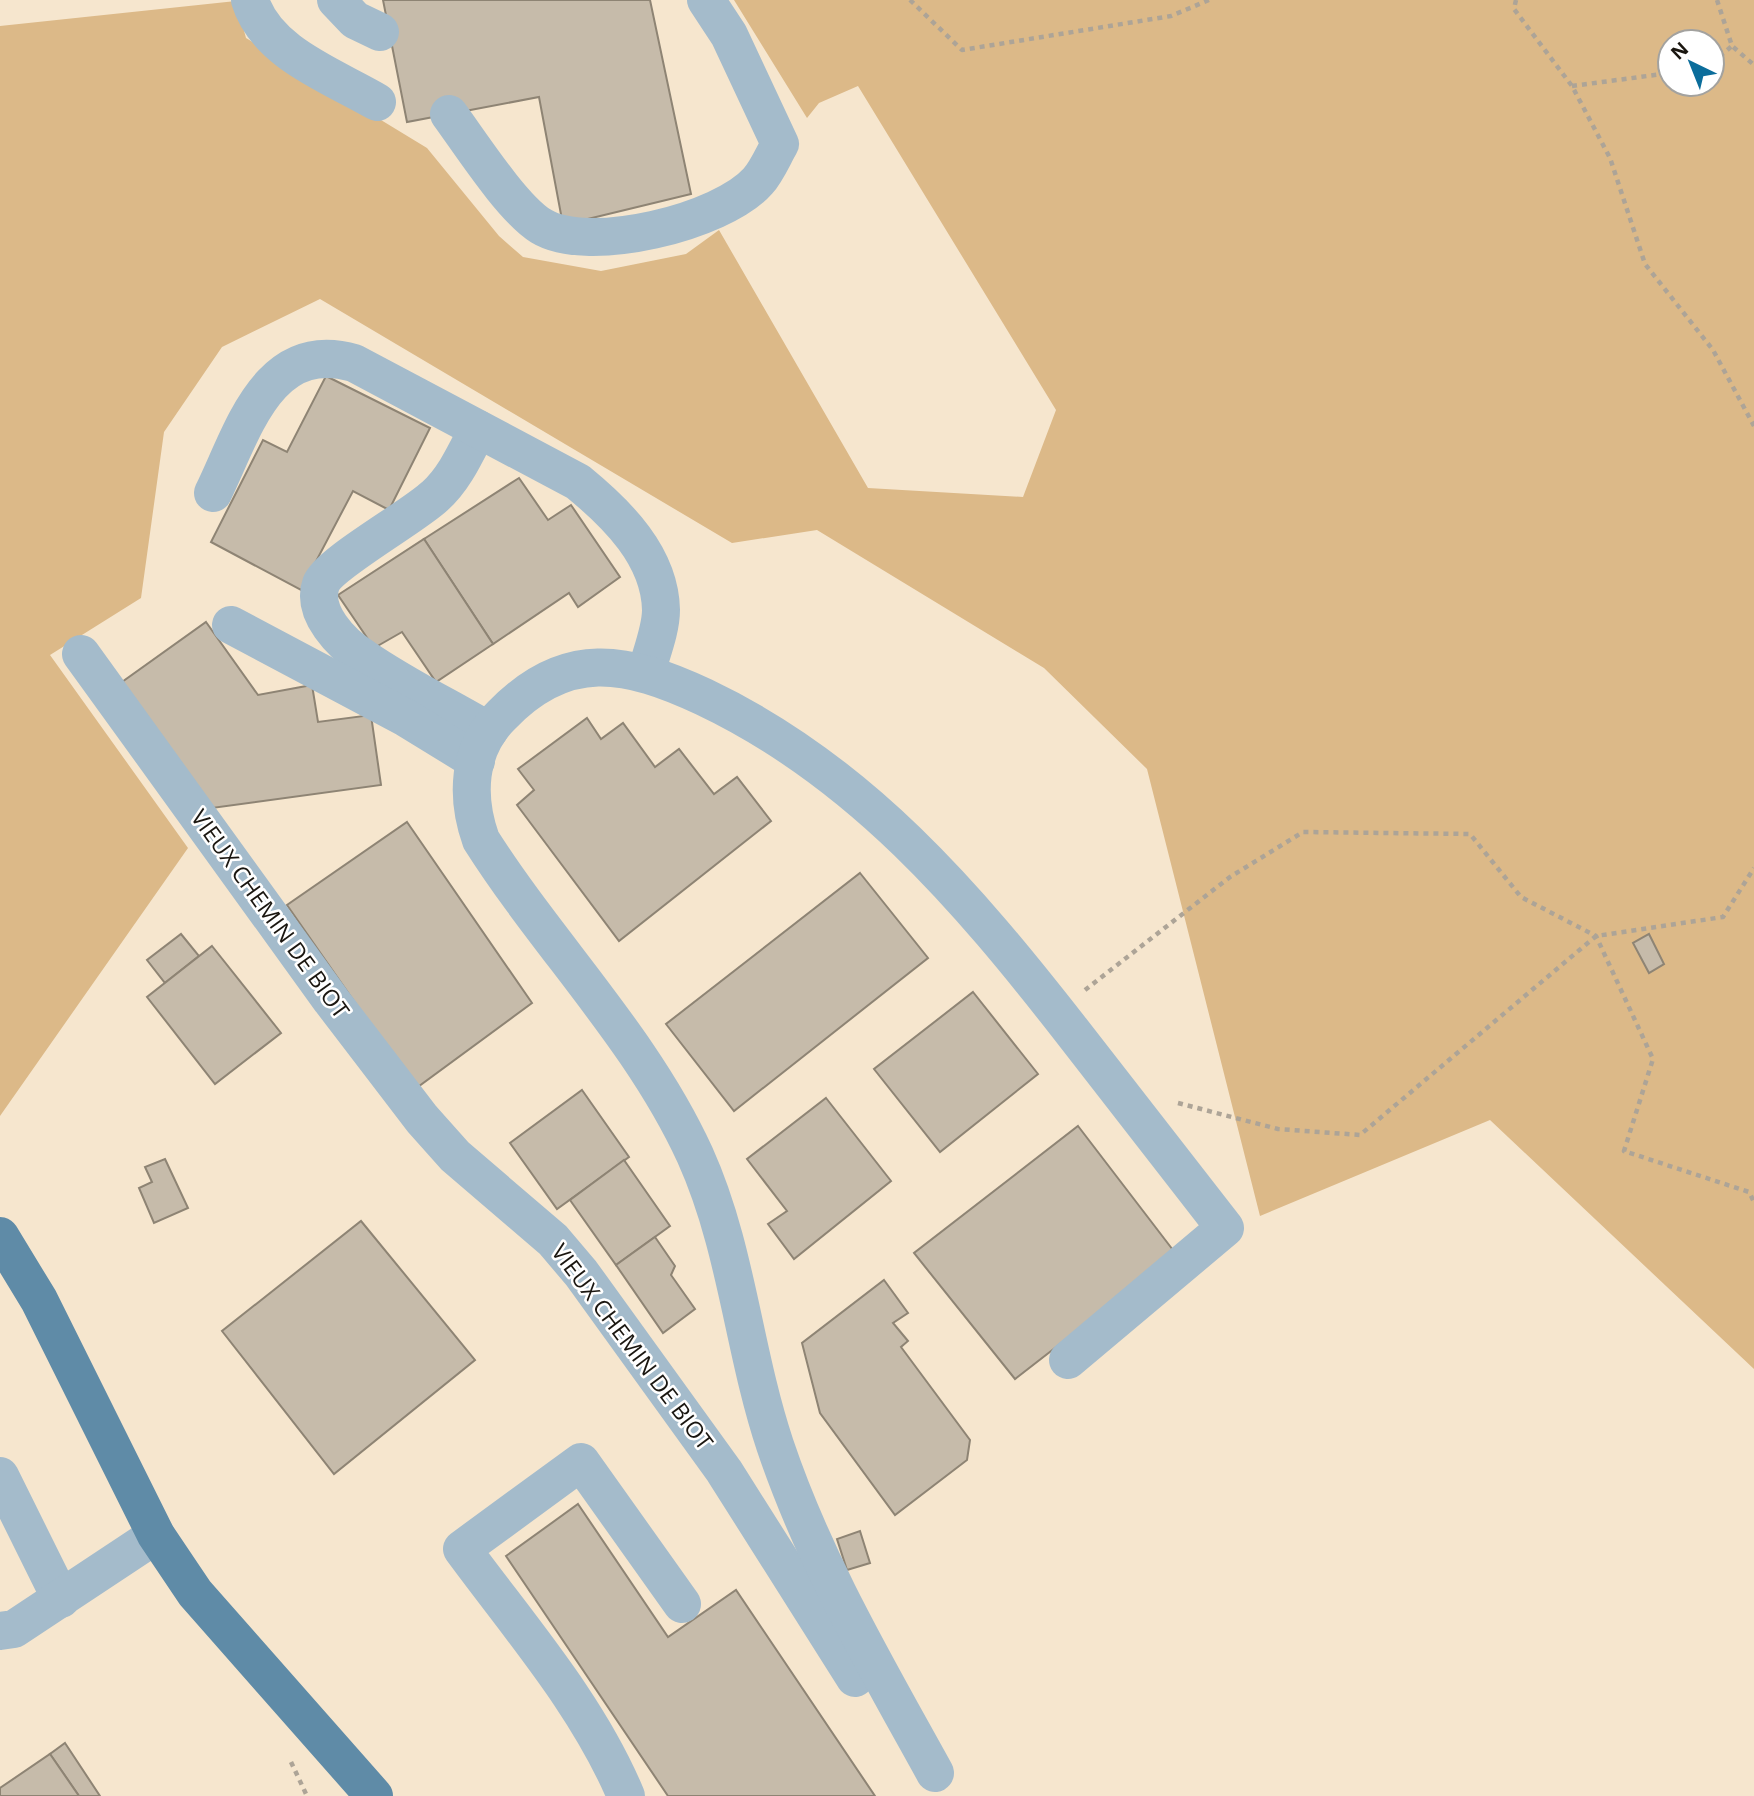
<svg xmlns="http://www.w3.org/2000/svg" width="1754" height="1796" font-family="'Open Sans',sans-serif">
<rect width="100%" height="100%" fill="#fef2e1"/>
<path fill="#f6e6ce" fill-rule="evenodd" d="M0 0H1754V1796H0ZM1670 42H1712V84H1670Z"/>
<path fill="#dcb988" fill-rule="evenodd" d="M734 0H1754V1369L1490 1120 1260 1216 1147 769 1044 668 817 530 732 543 320 299 222 347 164 432 141 598 50 655 188 848 0 1116V26L236 1 246 38 427 148 499 236 523 257 601 271 686 254 719 230 868 488 1023 497 1056 410 858 86 819 103 807 118ZM1670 42H1712V84H1670Z"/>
<g fill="#c6bbaa" stroke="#8e8474" stroke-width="2">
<path d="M383 0H650L691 194 563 225 539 97 407 122Z"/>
<path d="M326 376 430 428 389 510 353 491 301 590 211 542 263 440 287 452Z"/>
<path d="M519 478 548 520 571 505 620 577 578 607 569 593 493 644 424 539Z"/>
<path d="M424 539 493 644 436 682 402 632 374 648 338 595Z"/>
<path d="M206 622 258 695 312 685 318 722 371 715 381 785 212 808 122 682Z"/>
<path d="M587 718 601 739 623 723 655 767 679 749 714 794 737 777 771 821 619 941 517 805 534 790 518 769Z"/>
<path d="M407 822 532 1003 415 1089 287 905Z"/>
<path d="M860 873 928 958 734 1111 666 1024Z"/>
<path d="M181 934 199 956 165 983 147 960Z"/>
<path d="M1649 934 1664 964 1649 973 1633 943Z"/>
<path d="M212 946 281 1033 215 1084 147 997Z"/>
<path d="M973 992 1038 1074 940 1152 874 1069Z"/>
<path d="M582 1090 629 1157 557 1209 510 1143Z"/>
<path d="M826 1098 891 1181 794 1259 768 1224 787 1211 747 1159Z"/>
<path d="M1078 1126 1176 1254 1015 1379 914 1253Z"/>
<path d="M165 1159 188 1208 154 1223 139 1188 152 1182 145 1167Z"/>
<path d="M624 1160 670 1226 616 1265 570 1200Z"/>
<path d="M361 1221 475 1360 334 1474 222 1331Z"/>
<path d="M655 1237 675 1266 671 1275 695 1309 663 1333 616 1265Z"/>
<path d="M884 1280 908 1313 893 1323 908 1341 901 1347 970 1440 967 1460 895 1515 820 1413 802 1343Z"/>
<path d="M578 1504 668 1637 736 1590 875 1796H668L506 1556Z"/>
<path d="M860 1531 870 1563 847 1570 837 1539Z"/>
<path d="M65 1743 100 1796H79L50 1754Z"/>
<path d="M50 1754 79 1796H0V1788Z"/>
</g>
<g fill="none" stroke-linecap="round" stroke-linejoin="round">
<g stroke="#ada497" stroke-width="4.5" stroke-dasharray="5 5" stroke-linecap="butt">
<path d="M910 0 962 50 1171 16 1209 0"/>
<path d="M1516 0 1514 9 1572 86 1610 158 1645 264 1713 350 1754 426"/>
<path d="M1717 0 1732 46 1754 65"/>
<path d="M1712 63 1732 46"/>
<path d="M1572 86 1670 73"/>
<path d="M1085 990 1230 877 1303 832 1470 834 1521 897 1596 936 1653 1059 1624 1151 1749 1192 1754 1202"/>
<path d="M1178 1103 1278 1129 1360 1135 1596 936 1723 917 1754 868"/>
<path d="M291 1762 307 1796"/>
</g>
<g stroke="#a4bbcb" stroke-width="38">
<path d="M250 0C266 53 333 76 377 102"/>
<path d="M336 0 355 20 380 32"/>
<path d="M449 114C471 144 512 208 541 226 588 255 722 222 758 181 767 171 773 156 780 144L729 35 706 0"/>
<path d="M478 429C466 452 455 478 435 496 413 517 329 563 321 584 311 613 342 644 364 658 403 685 448 707 489 731"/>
<path d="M213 493C243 432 267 338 354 363L578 482C617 514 660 556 661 610 661 630 651 654 646 673"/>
<path d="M231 625 406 718 476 761"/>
<path d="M81 654 331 1000 422 1119 455 1156 553 1240 581 1273 724 1471 855 1678"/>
<path d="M0 1476 61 1599"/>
<path d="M0 1631 14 1629 156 1535"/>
<path d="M935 1773C876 1666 814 1561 775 1445 743 1349 737 1248 695 1155 642 1039 549 947 481 840 466 798 467 750 501 716 566 648 627 661 704 697 860 771 967 897 1071 1030 1122 1096 1174 1162 1225 1228L1068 1360"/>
<path d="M626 1796C588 1705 520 1628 462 1549L581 1462 682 1604"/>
</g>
<path stroke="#5f8ba7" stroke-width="38" d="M0 1236 39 1300 156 1535 195 1593 374 1796"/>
</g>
<g text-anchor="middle" stroke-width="5" stroke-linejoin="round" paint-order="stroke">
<g font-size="23" fill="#1a1610" stroke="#fff">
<text transform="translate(270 914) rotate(54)" y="8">VIEUX CHEMIN DE BIOT</text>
<text transform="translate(632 1347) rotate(53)" y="8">VIEUX CHEMIN DE BIOT</text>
</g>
</g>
<g transform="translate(1691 63) rotate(317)"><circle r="33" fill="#ffffff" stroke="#a3a29f" stroke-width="2"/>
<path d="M0-5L12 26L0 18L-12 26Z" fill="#0b6d9b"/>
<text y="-10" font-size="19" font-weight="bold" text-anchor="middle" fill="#1a1610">N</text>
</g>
</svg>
